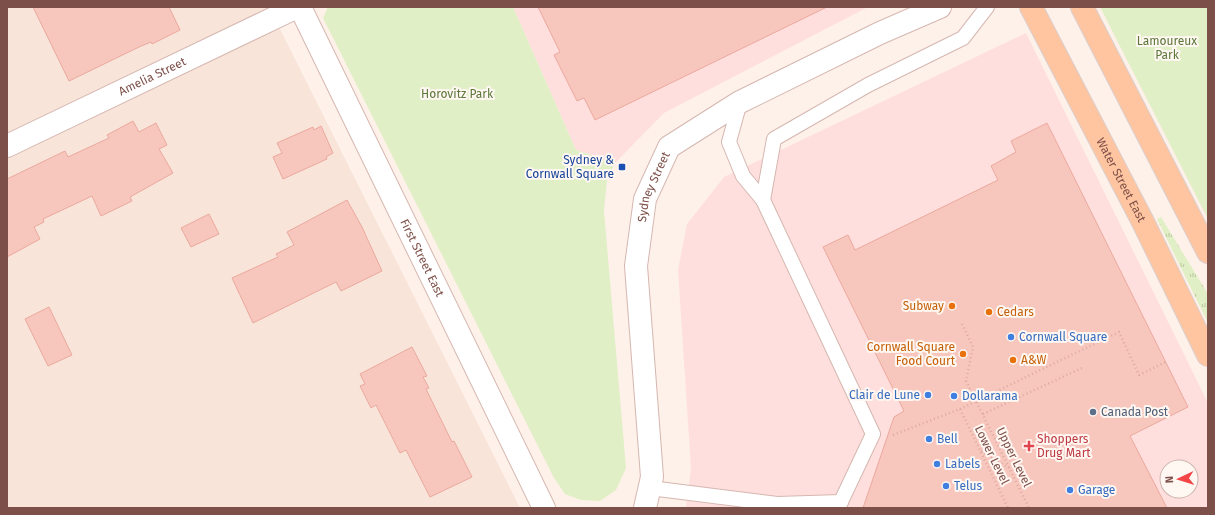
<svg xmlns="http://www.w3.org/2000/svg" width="1215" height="515" font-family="'Fira Sans',sans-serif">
<defs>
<pattern id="grass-tufts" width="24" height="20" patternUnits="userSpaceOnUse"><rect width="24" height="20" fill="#e0efc5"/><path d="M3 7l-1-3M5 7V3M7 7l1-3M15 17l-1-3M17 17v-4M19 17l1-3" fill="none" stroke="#bbc4a2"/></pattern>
</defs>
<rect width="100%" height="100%" fill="#fef1e9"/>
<path fill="#f9e4da" d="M7 7H269L520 508H7Z"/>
<g fill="#ffdfdd" fill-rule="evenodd">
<path d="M513 7H868L664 113 615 163 576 150Z"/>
<path d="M1026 33 1208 403V508H686L691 468 678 270 687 224 724 177ZM1167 467H1191V491H1167Z"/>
</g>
<path fill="url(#grass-tufts)" d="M1161 217 1208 294V323L1157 219Z"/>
<g fill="#e0efc5">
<path d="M328 7H513L576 150 615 163 607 180 604 211 626 468 616 490 600 501 581 500 565 494 554 478 323 18Z"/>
<path d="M1100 7H1208V219Z"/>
</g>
<g fill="#f7c7be" stroke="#eba89d">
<path d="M33 7H169L180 30 152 44 151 42 139 47 69 81Z"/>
<path d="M538 7H827L595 120 584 98 577 101 554 55 560 52Z"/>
<path d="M133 121 139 132 156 123 167 145 159 149 173 173 130 197 132 201 101 216 92 196 43 219 44 222 34 227 40 239 7 257V179L65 151 68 157 109 138 107 135Z"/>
<path d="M1047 123 1188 407 1130 436 1167 508H863L894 417 904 411 823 247 848 235 855 250 998 180 991 166 1016 152 1011 141Z"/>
<path d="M321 126 333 153 326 157 327 159 283 179 273 157 282 153 277 143 313 127 314 130Z"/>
<path d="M347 200 362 227 382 271 341 291 336 282 253 323 232 278 278 257 276 254 294 245 287 232Z"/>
<path d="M209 214 219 234 191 247 181 228Z"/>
<path d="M49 307 72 355 48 366 25 319Z"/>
<path d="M412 347 427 376 423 377 429 388 426 389 452 442 454 441 472 477 430 497 406 450 400 453 376 405 371 408 360 386 365 384 360 374Z"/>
</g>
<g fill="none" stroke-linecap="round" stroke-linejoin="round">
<g stroke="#d5b7b0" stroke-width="16">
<g id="service">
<path d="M740 102 729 142 743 176 763 200 873 434 838 508"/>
<path d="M763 200 774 139 868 85 963 38 987 7"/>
<path d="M650 488 777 504 841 502"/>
</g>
</g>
<g stroke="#d5b7b0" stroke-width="24">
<g id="minor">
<path id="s1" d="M300 7 544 508"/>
<path id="s2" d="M7 146 297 7"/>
</g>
</g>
<g stroke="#d5b7b0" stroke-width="24">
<g id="tertiary">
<path id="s3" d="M645 508 652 477 636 266 645 199 669 147 740 102 880 33 940 7"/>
</g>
</g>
<g stroke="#dbcecc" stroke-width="24">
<g id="primary">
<path id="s4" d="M1031 7 1143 222 1208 355"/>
<path d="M1082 7 1208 252"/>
</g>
</g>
<g stroke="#dda9a0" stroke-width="2.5" stroke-dasharray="1 3" stroke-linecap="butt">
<path d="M962 324 973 347 966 381 1029 508"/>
<path d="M960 409 1119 332 1139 375 1166 362"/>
<path d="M983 414 1084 367"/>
<path d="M893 435 960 409 1008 508"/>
<path d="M981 451 1009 468"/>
</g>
<use href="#service" stroke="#fff" stroke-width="14"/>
<use href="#minor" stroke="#fff" stroke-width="22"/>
<use href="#tertiary" stroke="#fff" stroke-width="22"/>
<use href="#primary" stroke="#ffc5a0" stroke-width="22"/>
</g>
<rect fill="#1a4fb4" stroke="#fff7f2" stroke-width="1.5" x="618" y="163" width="8" height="8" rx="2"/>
<g fill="#e8710a" stroke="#fff7f2" stroke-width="1.5">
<circle cx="952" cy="306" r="4"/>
<circle cx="989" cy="312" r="4"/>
<circle cx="963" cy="354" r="4"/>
<circle cx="1013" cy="360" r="4"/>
</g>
<g fill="#3f7fe0" stroke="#fff7f2" stroke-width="1.5">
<circle cx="1011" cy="337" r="4"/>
<circle cx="928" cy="395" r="4"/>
<circle cx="954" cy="396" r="4"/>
<circle cx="929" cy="439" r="4"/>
<circle cx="937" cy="464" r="4"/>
<circle cx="946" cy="486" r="4"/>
<circle cx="1070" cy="490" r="4"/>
</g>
<circle fill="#5c6f8a" stroke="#fff7f2" stroke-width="1.5" cx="1093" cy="412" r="4"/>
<path fill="#e0444e" stroke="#fff7f2" stroke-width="1.5" d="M1027 440h4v4h4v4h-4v4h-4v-4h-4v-4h4z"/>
<g text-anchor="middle" stroke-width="4" stroke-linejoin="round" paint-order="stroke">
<g font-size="12" fill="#5b773a" stroke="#fff7f2">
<text x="1167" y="45">Lamoureux<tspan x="1167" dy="14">Park</tspan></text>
<text x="457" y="98">Horovitz Park</text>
</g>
<g font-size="12" fill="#7d4f49" stroke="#fff7f2">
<text dy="4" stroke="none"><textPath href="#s2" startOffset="161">Amelia Street</textPath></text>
<text dy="4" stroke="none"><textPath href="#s4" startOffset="195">Water Street East</textPath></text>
<text dy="4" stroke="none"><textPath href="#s3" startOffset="325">Sydney Street</textPath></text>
<text dy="4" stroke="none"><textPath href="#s1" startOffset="279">First Street East</textPath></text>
<text transform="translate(992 455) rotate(64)" y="4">Lower Level</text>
<text transform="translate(1014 457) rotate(64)" y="4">Upper Level</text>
</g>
<g font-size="12" fill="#164399" stroke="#fff7f2" text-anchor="end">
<text x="614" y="164">Sydney &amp;<tspan x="614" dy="14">Cornwall Square</tspan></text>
</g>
<g font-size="12" fill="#c56008" stroke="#fff7f2" text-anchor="end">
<text x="944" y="310">Subway</text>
<text x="997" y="316" text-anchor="start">Cedars</text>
<text x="955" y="351">Cornwall Square<tspan x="955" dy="14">Food Court</tspan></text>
<text x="1021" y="364" text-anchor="start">A&amp;W</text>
</g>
<g font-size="12" fill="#366cbe" stroke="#fff7f2" text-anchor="start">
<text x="1019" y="341">Cornwall Square</text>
<text x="920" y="399" text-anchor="end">Clair de Lune</text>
<text x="962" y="400">Dollarama</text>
<text x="937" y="443">Bell</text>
<text x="945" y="468">Labels</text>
<text x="954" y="490">Telus</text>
<text x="1078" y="494">Garage</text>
</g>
<g font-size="12" fill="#4e5e75" stroke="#fff7f2" text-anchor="start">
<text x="1101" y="416">Canada Post</text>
</g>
<g font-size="12" fill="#be3a42" stroke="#fff7f2" text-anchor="start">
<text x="1037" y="443">Shoppers<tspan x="1037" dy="14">Drug Mart</tspan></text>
</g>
</g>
<rect width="1215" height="515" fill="none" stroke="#7d4f49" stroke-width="16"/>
<g transform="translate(1179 479) rotate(266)"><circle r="19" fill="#fff7f2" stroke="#cbb4ae"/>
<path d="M0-3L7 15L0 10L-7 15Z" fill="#f34447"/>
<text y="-6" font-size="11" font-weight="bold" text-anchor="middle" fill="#7d4f49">N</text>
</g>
</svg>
